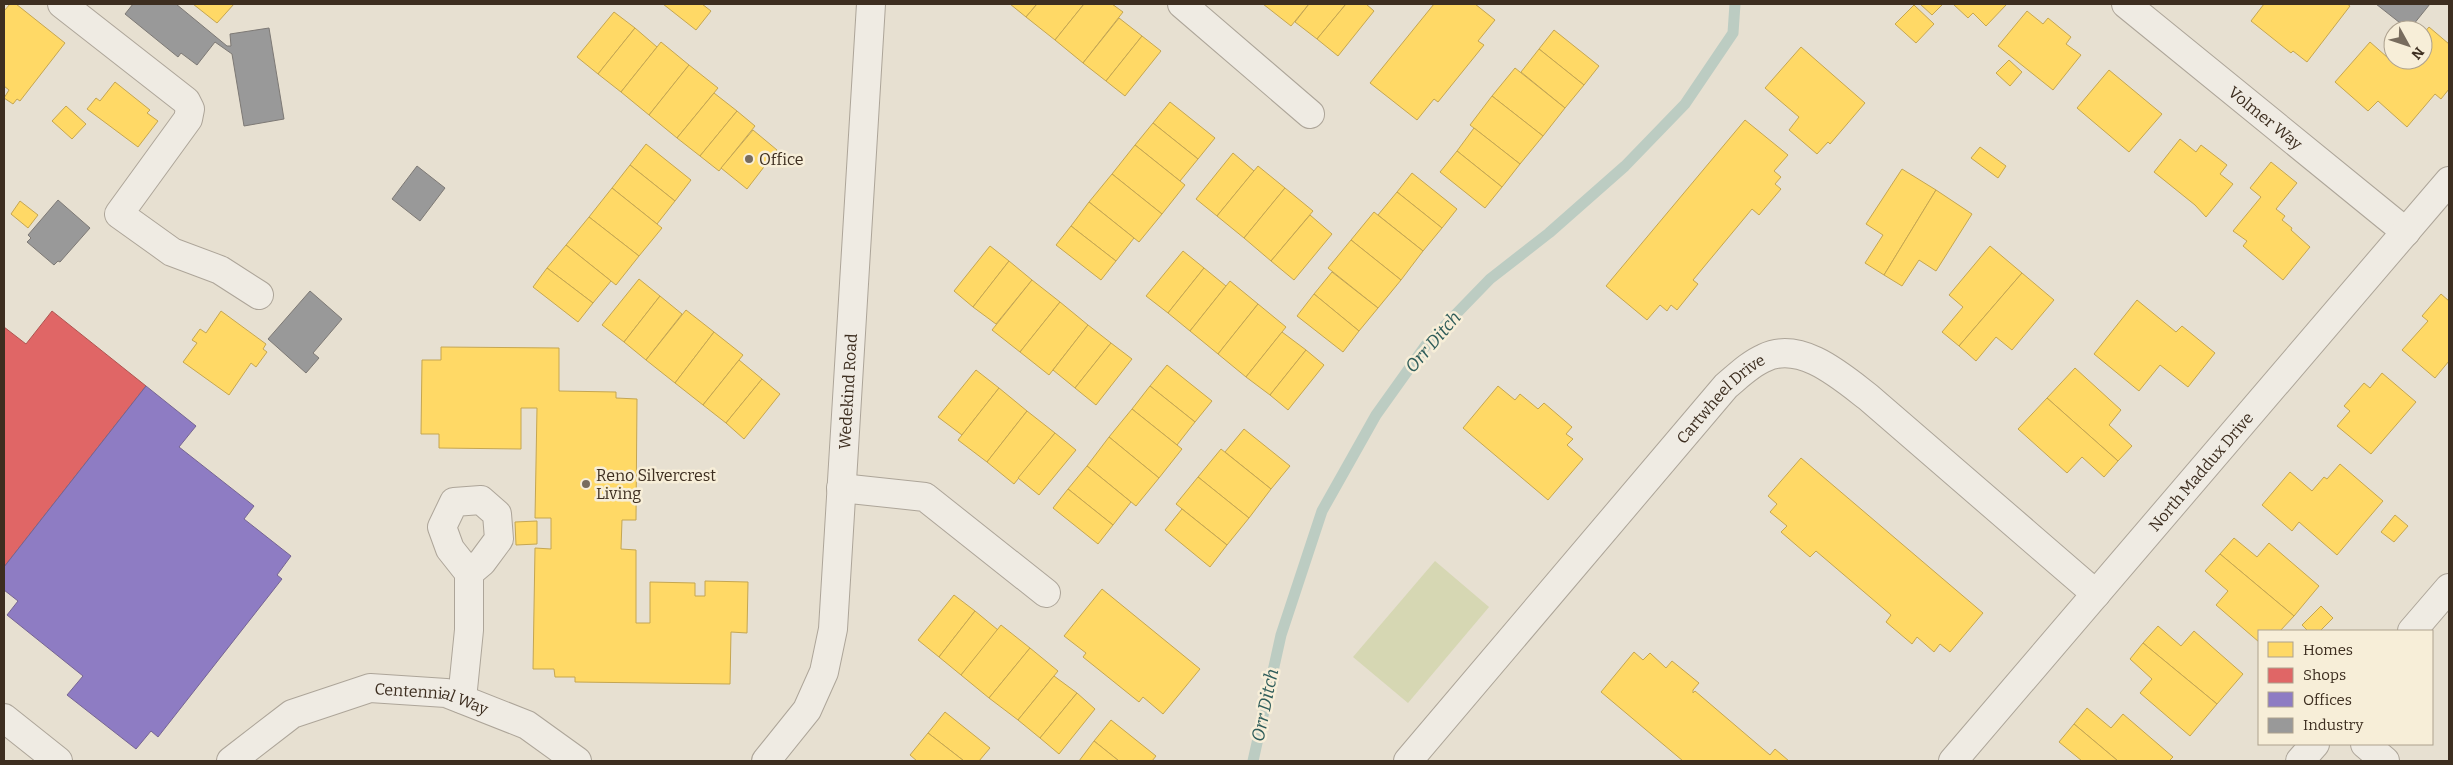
<svg xmlns="http://www.w3.org/2000/svg" width="2453" height="765" font-family="Bitter,serif">
<rect width="100%" height="100%" fill="#e7e0d1"/>
<path fill="#d6d7b3" d="M1435 561 1489 607 1408 703 1353 657Z"/>
<g fill="#ffd966" stroke="#c5a651">
<path d="M10 4H16L65 43 20 101 17 99 13 104 4 98 9 90 4 86V11Z"/>
<path d="M193 4H234L217 23Z"/>
<path d="M663 4H702L711 11 696 30Z"/>
<path d="M1010 4H1037L1026 17Z"/>
<path d="M1037 4H1084L1055 40 1026 17Z"/>
<path d="M1084 4H1112L1123 12 1083 63 1055 40Z"/>
<path d="M1263 4H1309L1291 26Z"/>
<path d="M1309 4H1346L1317 39 1295 22Z"/>
<path d="M1346 4H1366L1374 11 1338 56 1317 39Z"/>
<path d="M1434 4H1475L1495 20 1478 41 1484 45 1438 102 1434 99 1417 120 1370 83Z"/>
<path d="M1920 4H1943L1932 15Z"/>
<path d="M1953 4H2007L1986 26 1973 13 1968 18Z"/>
<path d="M2264 4H2347L2350 6 2307 62 2293 51 2291 53 2251 21Z"/>
<path d="M1914 5 1934 24 1916 43 1895 24Z"/>
<path d="M2027 11 2043 24 2048 18 2071 37 2066 44 2081 55 2053 90 1998 46Z"/>
<path d="M614 12 635 28 598 74 577 57Z"/>
<path d="M1119 18 1142 36 1106 81 1083 63Z"/>
<path d="M2429 27 2449 44V89L2441 99 2435 94 2407 127 2378 101 2368 111 2335 82 2370 42 2396 65 2400 60H2423V34Z"/>
<path d="M635 28 657 47 621 92 598 74Z"/>
<path d="M1554 30 1599 66 1584 85 1539 49Z"/>
<path d="M1142 36 1161 51 1125 96 1106 81Z"/>
<path d="M661 42 689 65 649 115 621 92Z"/>
<path d="M1801 47 1865 103 1830 144 1828 142 1817 154 1789 130 1799 117 1765 88Z"/>
<path d="M1539 49 1584 85 1565 108 1521 72Z"/>
<path d="M2009 60 2022 72 2010 86 1996 73Z"/>
<path d="M689 65 718 88 677 138 649 115Z"/>
<path d="M1515 68 1565 108 1543 136 1492 96Z"/>
<path d="M2109 70 2162 114 2129 152 2077 108Z"/>
<path d="M115 82 150 110 147 113 158 121 138 147 87 109 96 98 100 101Z"/>
<path d="M714 93 737 111 700 156 677 138Z"/>
<path d="M1492 96 1543 136 1520 164 1470 125Z"/>
<path d="M1170 102 1215 138 1198 159 1153 123Z"/>
<path d="M66 106 86 124 72 139 52 121Z"/>
<path d="M737 111 755 126 719 171 700 156Z"/>
<path d="M1745 120 1788 155 1774 171 1781 177 1775 184 1781 189 1759 215 1752 209 1693 280 1698 284 1677 310 1671 305 1667 311 1660 305 1647 320 1606 286Z"/>
<path d="M1153 123 1198 159 1180 181 1135 145Z"/>
<path d="M1474 128 1520 164 1502 187 1457 151Z"/>
<path d="M753 130 777 150 747 189 721 168Z"/>
<path d="M2180 139 2196 152 2201 145 2227 165 2220 174 2233 184 2206 217 2195 205 2154 172Z"/>
<path d="M646 144 691 180 675 201 630 165Z"/>
<path d="M1135 145 1185 185 1162 214 1112 174Z"/>
<path d="M1980 147 2006 166 1998 178 1971 158Z"/>
<path d="M1457 151 1502 187 1485 208 1440 172Z"/>
<path d="M1233 153 1254 171 1217 216 1196 199Z"/>
<path d="M2271 162 2297 183 2276 209 2285 216 2282 220 2292 228 2291 230 2310 247 2283 280 2243 246 2247 241 2233 231 2261 197 2250 188Z"/>
<path d="M630 165 675 201 657 224 612 188Z"/>
<path d="M1258 166 1285 188 1244 238 1217 216Z"/>
<path d="M1902 169 1936 190 1884 275 1865 263 1883 235 1866 224Z"/>
<path d="M1412 173 1457 209 1442 228 1397 192Z"/>
<path d="M1112 174 1162 214 1139 242 1089 202Z"/>
<path d="M612 188 662 228 639 256 589 217Z"/>
<path d="M1285 188 1313 211 1271 261 1244 238Z"/>
<path d="M1936 190 1972 214 1936 271 1919 260 1902 286 1884 275Z"/>
<path d="M1397 192 1442 228 1423 251 1378 215Z"/>
<path d="M20 201 38 215 28 228 11 214Z"/>
<path d="M1089 202 1134 238 1116 261 1071 226Z"/>
<path d="M1374 212 1423 251 1401 280 1351 240Z"/>
<path d="M1310 215 1332 234 1294 280 1271 261Z"/>
<path d="M589 217 639 256 616 285 566 245Z"/>
<path d="M1071 226 1116 261 1101 280 1056 245Z"/>
<path d="M1351 240 1401 280 1378 308 1328 268Z"/>
<path d="M566 245 611 281 593 303 547 268Z"/>
<path d="M990 246 1009 261 973 307 954 291Z"/>
<path d="M1990 246 2022 273 1959 346 1942 332 1963 307 1949 295Z"/>
<path d="M1183 251 1204 268 1168 313 1146 296Z"/>
<path d="M1009 261 1032 280 996 324 973 307Z"/>
<path d="M547 268 593 303 578 322 533 287Z"/>
<path d="M1204 268 1226 286 1190 331 1168 313Z"/>
<path d="M1332 272 1378 308 1359 331 1314 294Z"/>
<path d="M2022 273 2054 300 2012 350 1996 337 1976 361 1959 346Z"/>
<path d="M639 279 660 296 624 342 602 325Z"/>
<path d="M1032 280 1060 302 1020 352 992 330Z"/>
<path d="M1230 281 1258 304 1218 354 1190 331Z"/>
<path d="M1314 294 1359 331 1343 352 1297 316Z"/>
<path d="M2441 294 2449 301V361L2435 378 2402 350 2428 321 2422 316Z"/>
<path d="M660 296 682 314 646 360 624 342Z"/>
<path d="M2137 300 2176 332 2182 326 2215 353 2188 387 2160 365 2139 391 2094 354Z"/>
<path d="M1060 302 1088 325 1049 375 1020 352Z"/>
<path d="M1258 304 1286 327 1246 377 1218 354Z"/>
<path d="M686 310 714 332 675 383 646 360Z"/>
<path d="M221 311 266 344 263 349 267 352 256 367 251 363 229 395 183 362 197 343 192 340 200 329 206 333Z"/>
<path d="M1088 325 1111 343 1075 388 1053 370Z"/>
<path d="M714 332 743 355 703 405 675 383Z"/>
<path d="M1282 332 1306 350 1270 395 1246 377Z"/>
<path d="M1111 343 1132 359 1096 405 1075 388Z"/>
<path d="M441 347 559 348V391L616 392V398L637 399 636 520H622L621 549 636 550V623H650V582L695 583V596H705V581L748 582 747 633 731 632 730 684 575 682V677H555L554 669H533L535 548 551 549V518H535L537 408H521V449L439 448V434H421L422 360H441Z"/>
<path d="M1306 350 1324 365 1288 410 1270 395Z"/>
<path d="M739 360 762 379 726 423 703 405Z"/>
<path d="M1167 365 1212 401 1195 422 1150 386Z"/>
<path d="M2075 368 2121 410 2109 425 2132 446 2118 461 2047 398Z"/>
<path d="M976 370 999 388 962 435 938 417Z"/>
<path d="M2382 373 2416 402 2371 454 2337 426 2350 411 2344 406 2364 383 2370 388Z"/>
<path d="M762 379 780 394 744 439 726 423Z"/>
<path d="M1150 386 1195 422 1177 445 1132 409Z"/>
<path d="M1498 386 1515 400 1520 394 1538 409 1544 403 1572 427 1566 434 1573 439 1567 445 1583 459 1548 500 1463 428Z"/>
<path d="M999 388 1027 411 987 462 958 440Z"/>
<path d="M2047 398 2118 461 2104 477 2082 457 2067 473 2018 429Z"/>
<path d="M1132 409 1182 449 1159 478 1109 437Z"/>
<path d="M1027 411 1055 433 1014 484 987 462Z"/>
<path d="M1244 429 1290 466 1271 489 1225 452Z"/>
<path d="M1055 433 1076 450 1039 495 1018 478Z"/>
<path d="M1109 437 1159 478 1136 506 1087 466Z"/>
<path d="M1221 449 1271 489 1249 518 1198 477Z"/>
<path d="M1801 458 1983 613 1950 652 1940 644 1934 652 1917 637 1912 644 1886 622 1891 615 1877 603 1816 551 1810 557 1781 532 1787 526 1770 512 1777 504 1768 496Z"/>
<path d="M2340 464 2383 501 2337 555 2299 522 2292 531 2262 505 2290 472 2312 491 2324 477 2327 479Z"/>
<path d="M1087 466 1131 502 1113 525 1068 489Z"/>
<path d="M1198 477 1249 518 1227 545 1176 504Z"/>
<path d="M1068 489 1113 525 1098 544 1053 508Z"/>
<path d="M1182 509 1227 545 1210 567 1165 530Z"/>
<path d="M2395 515 2408 526 2394 542 2381 532Z"/>
<path d="M537 521V544L516 545 515 522Z"/>
<path d="M2234 538 2257 557 2269 543 2319 586 2294 616 2220 554Z"/>
<path d="M2220 554 2294 616 2280 631H2259V642L2216 605 2228 591 2205 571Z"/>
<path d="M1102 589 1200 669 1163 714 1143 697 1139 702 1083 657 1086 653 1064 636Z"/>
<path d="M954 595 975 611 939 657 918 640Z"/>
<path d="M2321 606 2333 618 2320 631H2308L2302 625Z"/>
<path d="M975 611 998 630 961 675 939 657Z"/>
<path d="M1001 625 1030 648 989 698 961 675Z"/>
<path d="M2158 626 2181 646 2194 631 2243 674 2217 704 2143 643Z"/>
<path d="M2143 643 2217 704 2190 736 2140 693 2152 679 2130 659Z"/>
<path d="M1030 648 1058 671 1018 720 989 698Z"/>
<path d="M1634 652 1643 660 1650 653 1666 668 1672 661 1699 683 1693 690V693L1695 691 1770 755 1775 749 1789 761H1683L1601 692Z"/>
<path d="M1054 676 1077 693 1040 738 1018 720Z"/>
<path d="M1077 693 1095 709 1059 754 1040 738Z"/>
<path d="M2087 708 2111 728 2123 714 2173 757 2169 761H2118L2074 724Z"/>
<path d="M945 712 990 748 979 761H964L928 733Z"/>
<path d="M1111 720 1156 756 1152 761H1119L1094 741Z"/>
<path d="M2074 724 2118 761H2082L2059 742Z"/>
<path d="M928 733 964 761H917L910 755Z"/>
<path d="M1094 741 1119 761H1079Z"/>
</g>
<path fill="#e06666" stroke="#af5551" d="M52 311 146 386 4 567V327L26 344Z"/>
<path fill="#8e7cc3" stroke="#766592" d="M146 386 196 426 179 447 254 506 244 519 291 556 277 575 282 579 158 737 151 731 136 749 67 695 83 676 7 615 18 601 4 590V567Z"/>
<g fill="#999" stroke="#7d7975">
<path d="M133 4H176L227 46H231L230 34 269 28 284 119 244 126 232 54 215 42 197 65 181 53 178 57 125 14Z"/>
<path d="M2376 4H2430L2409 30Z"/>
<path d="M417 166 445 188 420 221 392 199Z"/>
<path d="M58 200 90 228 60 262 58 261 54 265 27 242 31 238 28 235Z"/>
<path d="M310 291 342 319 313 353 319 358 306 373 268 339Z"/>
</g>
<g fill="none" stroke-linecap="round" stroke-linejoin="round">
<path stroke="#bcccc2" stroke-width="11" d="M1253 761 1281 635 1322 511 1376 415 1426 345 1490 279 1549 233 1625 166 1685 104 1733 33 1735 4"/>
<g stroke="#ada599" stroke-width="30">
<g id="minor">
<path d="M62 4 186 101 190 109 188 119 119 214 172 252 220 270 259 295"/>
<path d="M1182 4 1310 114"/>
<path id="s1" d="M2126 4 2406 232"/>
<path d="M841 488 925 497 1046 593"/>
<path d="M2412 631 2449 588"/>
<path d="M462 699 469 630V573L450 549 442 527 454 502 481 500 497 514 499 539 482 562 469 573"/>
<path d="M4 718 58 761"/>
<path d="M2365 744 2385 761"/>
<path id="s2" d="M231 761 292 714 370 688 446 693 527 725 577 761"/>
<path id="s3" d="M766 761 807 710 824 672 833 629 871 4"/>
<path id="s4" d="M1408 761 1726 386C1738 376 1750 364 1764 358 1800 340 1841 376 1868 397L2096 594"/>
<path id="s5" d="M1953 761 2449 181"/>
<path d="M2300 761 2315 744"/>
</g>
</g>
<use href="#minor" stroke="#efebe3" stroke-width="28"/>
</g>
<g fill="#786c5e" stroke="#f7eed8" stroke-width="2">
<circle cx="749" cy="159" r="5"/>
<circle cx="586" cy="484" r="5"/>
</g>
<g text-anchor="middle" stroke-width="5" stroke-linejoin="round" paint-order="stroke">
<g font-size="16" fill="#3d2e20" stroke="#f7eed8">
<text dy="6" stroke="none"><textPath href="#s1" startOffset="180">Volmer Way</textPath></text>
<text dy="6" stroke="none"><textPath href="#s3" startOffset="389">Wedekind Road</textPath></text>
<text dy="6" stroke="none"><textPath href="#s4" startOffset="479">Cartwheel Drive</textPath></text>
<text dy="6" stroke="none"><textPath href="#s5" startOffset="381">North Maddux Drive</textPath></text>
<text dy="6" stroke="none"><textPath href="#s2" startOffset="222">Centennial Way</textPath></text>
</g>
<g font-size="16" fill="#3d2e20" stroke="#f7eed8" text-anchor="start">
<text x="759" y="165">Office</text>
<text x="596" y="481">Reno Silvercrest<tspan x="596" dy="18">Living</tspan></text>
</g>
<g font-size="18" font-style="italic" fill="#2f5d5a" stroke="#f7eed8">
<text transform="translate(1433 342) rotate(-49)" y="6">Orr Ditch</text>
<text transform="translate(1265 705) rotate(-78)" y="6">Orr Ditch</text>
</g>
</g>
<rect width="2453" height="765" fill="none" stroke="#3d2e20" stroke-width="10"/>
<rect x="2258" y="630" width="175" height="115" fill="#f7eed8" stroke="#ada18e"/>
<rect x="2268" y="642" width="25" height="15" fill="#ffd966" stroke="#ada18e"/>
<text x="2303" y="655" font-size="15" fill="#3d2e20">Homes</text>
<rect x="2268" y="668" width="25" height="15" fill="#e06666" stroke="#ada18e"/>
<text x="2303" y="680" font-size="15" fill="#3d2e20">Shops</text>
<rect x="2268" y="692" width="25" height="15" fill="#8e7cc3" stroke="#ada18e"/>
<text x="2303" y="705" font-size="15" fill="#3d2e20">Offices</text>
<rect x="2268" y="718" width="25" height="15" fill="#999999" stroke="#ada18e"/>
<text x="2303" y="730" font-size="15" fill="#3d2e20">Industry</text>
<g transform="translate(2408 45) rotate(130)"><circle r="24" fill="#f7eed8" stroke="#ada18e"/>
<path d="M0-4L9 19L0 12L-9 19Z" fill="#786c5e"/>
<text y="-8" font-size="14" font-weight="bold" text-anchor="middle" fill="#3d2e20">N</text>
</g>
</svg>
